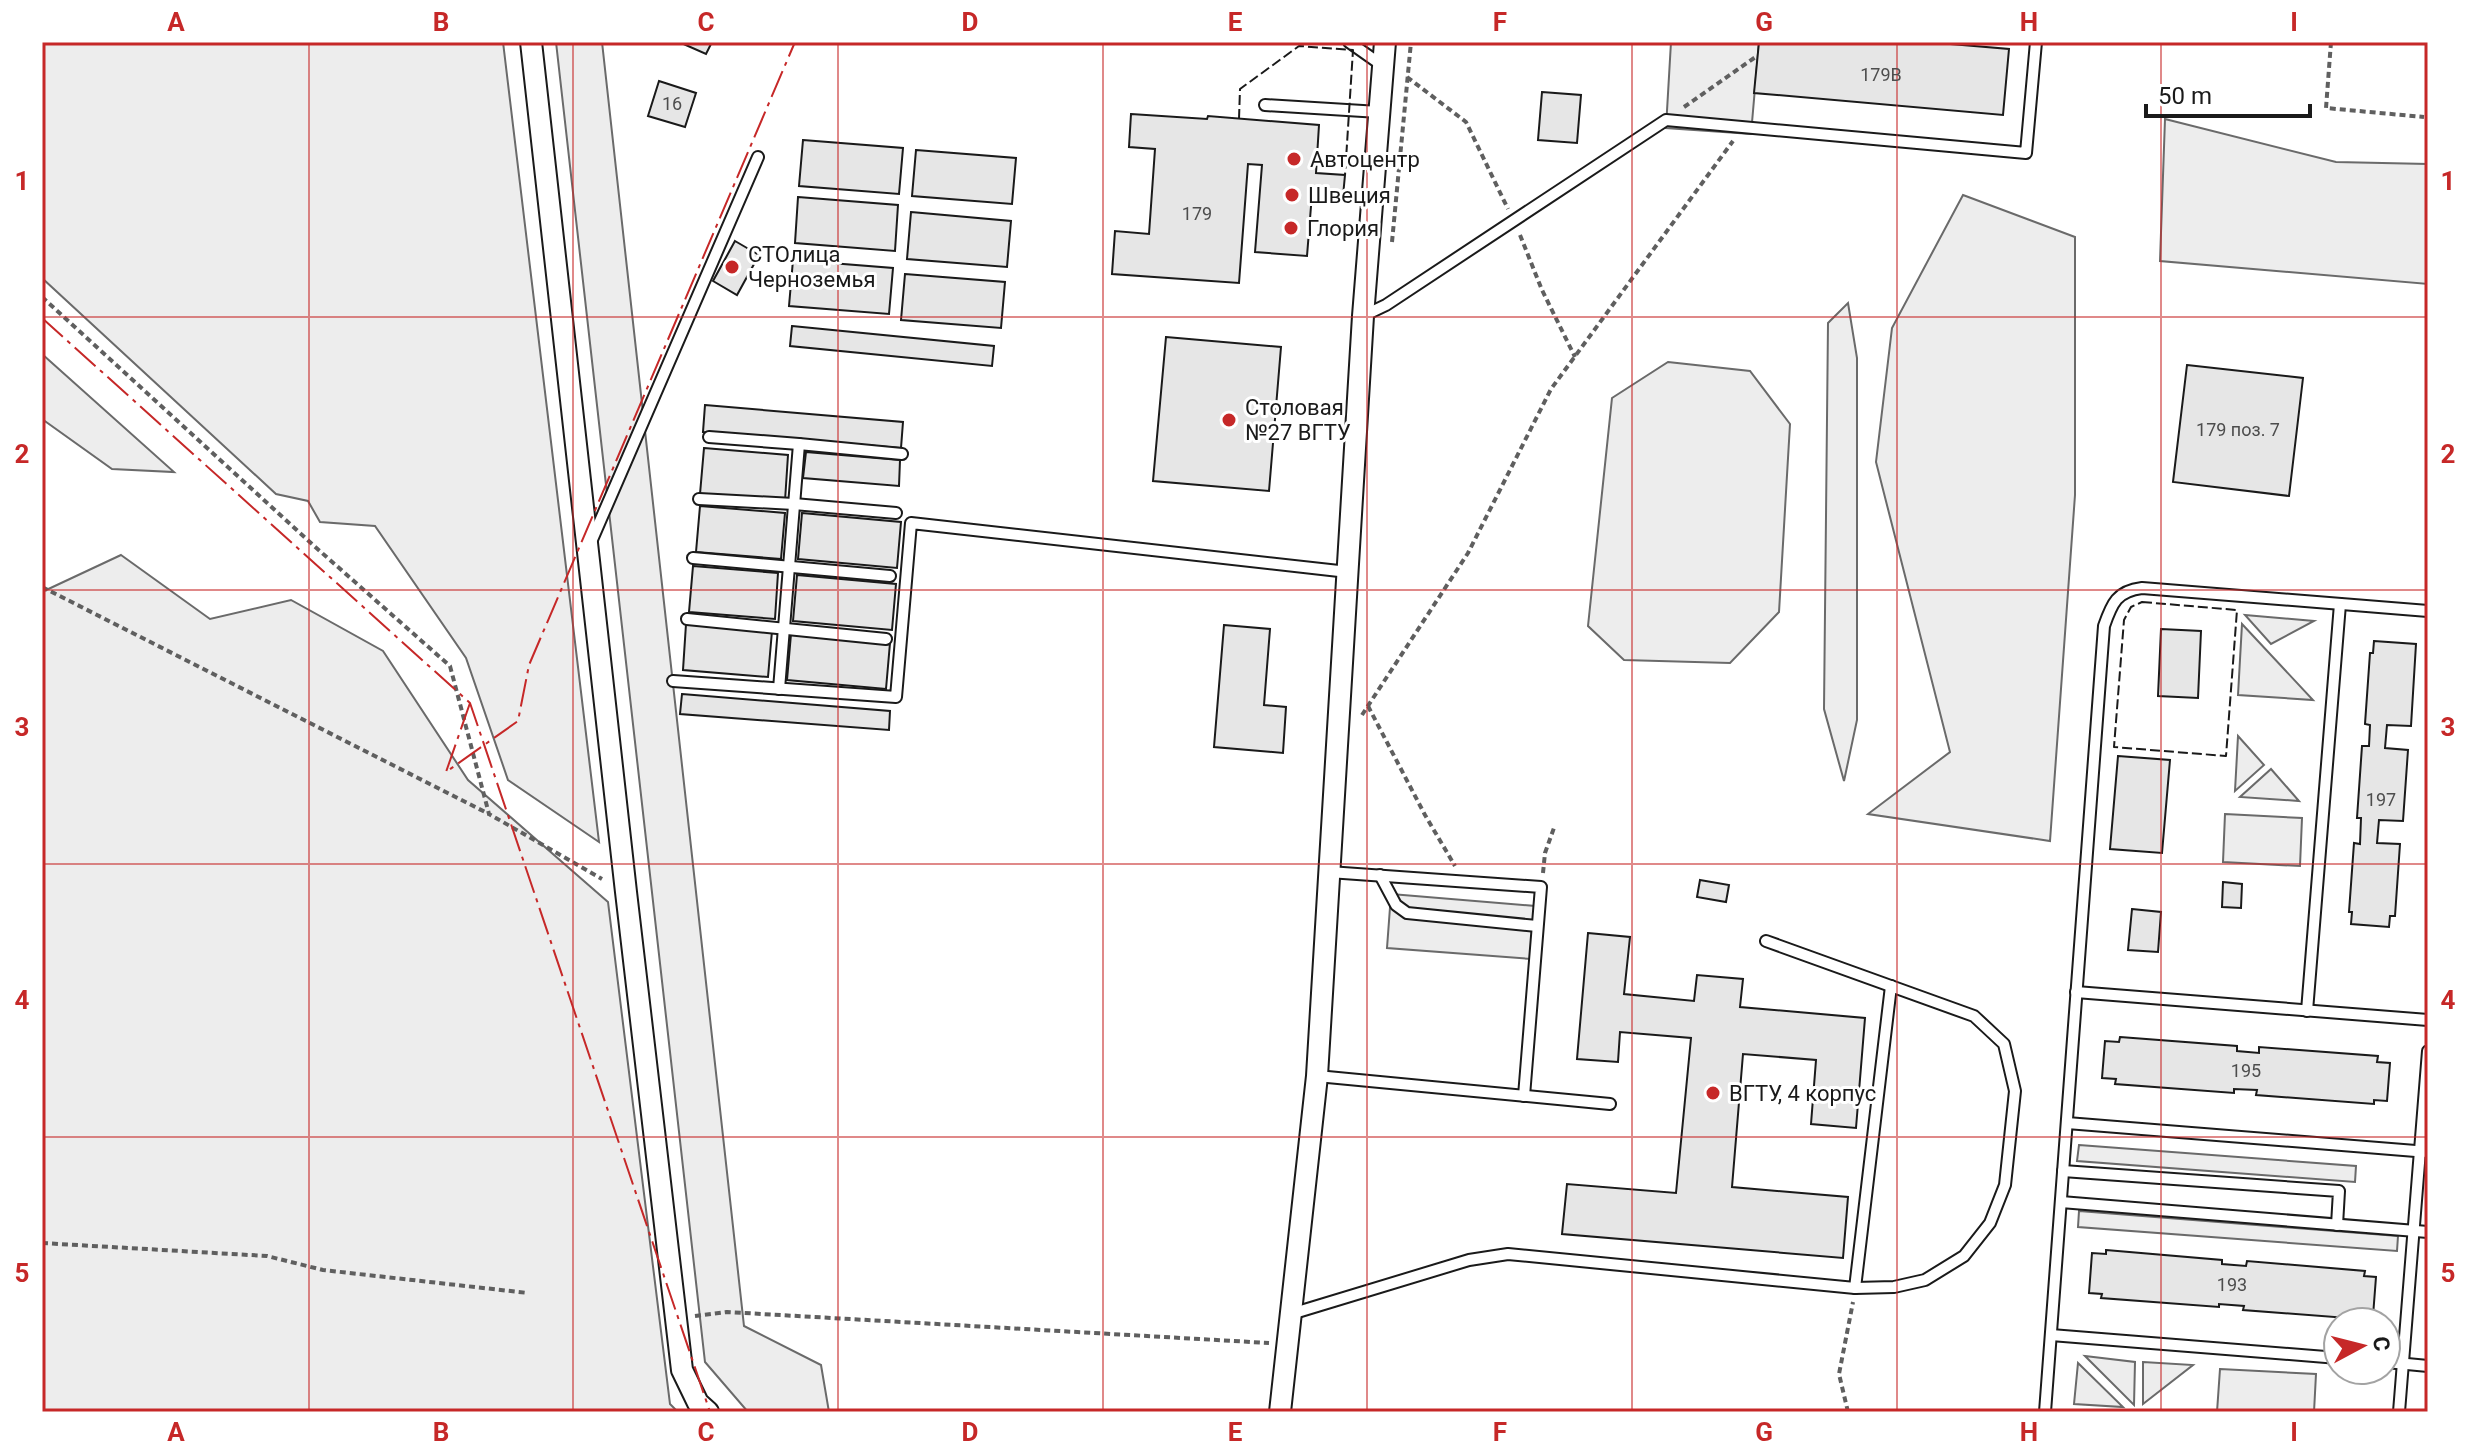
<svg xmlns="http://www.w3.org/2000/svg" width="2470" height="1454" font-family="Roboto,sans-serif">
<rect width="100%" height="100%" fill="#fff"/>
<g fill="#ededed" stroke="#6a6a6a" stroke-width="2">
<path d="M42 42H503L599 842 508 780 466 658 375 526 320 522 308 501 276 494 42 278Z"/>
<path d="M556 42H602L744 1326 821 1365 829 1412H748L705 1362Z"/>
<path d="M1671 42H1759L1751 134 1666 128Z"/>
<path d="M2165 119 2336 162 2428 164V284L2160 261Z"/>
<path d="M1963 195 2075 237V495L2050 841 1868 814 1950 752 1876 462 1892 328Z"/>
<path d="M1848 303 1857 358V720L1844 781 1824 709 1828 323Z"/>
<path d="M42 354 174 472 112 469 42 419Z"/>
<path d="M1668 362 1750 371 1790 424 1779 612 1730 663 1624 660 1588 626 1612 398Z"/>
<path d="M121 555 210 619 291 600 383 651 468 780 608 902 670 1404 678 1412H42V592Z"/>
<path d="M2245 615 2314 621 2271 644Z"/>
<path d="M2242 624 2313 700 2238 695Z"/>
<path d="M2238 736 2264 765 2235 791Z"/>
<path d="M2271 769 2299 801 2240 797Z"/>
<path d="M2225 814 2302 818 2300 866 2223 862Z"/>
<path d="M1391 894 1535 906 1531 959 1387 948Z"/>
<path d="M2079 1145 2356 1166 2355 1182 2077 1161Z"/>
<path d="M2079 1211 2398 1236 2397 1251 2078 1227Z"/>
<path d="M2085 1356 2135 1362 2134 1405Z"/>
<path d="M2143 1362 2193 1365 2143 1404Z"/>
<path d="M2078 1363 2123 1407 2074 1404Z"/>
<path d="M2220 1369 2316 1374 2314 1412H2217Z"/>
</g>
<g fill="#e6e6e6" stroke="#1a1a1a" stroke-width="2">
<path d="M679 42H712L706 54Z"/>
<path d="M1759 42H1927L2009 49 2003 115 1754 93Z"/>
<path d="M659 81 696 93 685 127 648 116Z"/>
<path d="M1542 92 1581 95 1577 143 1538 140Z"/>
<path d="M1131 114 1207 119 1208 116 1319 125 1316 173 1345 175 1343 196 1312 194 1307 256 1255 252 1262 165 1248 164 1239 283 1112 274 1115 231 1149 234 1155 149 1129 147Z"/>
<path d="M803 140 903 148 899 194 799 186Z"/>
<path d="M916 150 1016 158 1012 204 912 196Z"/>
<path d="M798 197 898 205 895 251 795 243Z"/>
<path d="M911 212 1011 221 1007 267 907 259Z"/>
<path d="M735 241 759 255 737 295 713 281Z"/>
<path d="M793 260 893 268 889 314 789 306Z"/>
<path d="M905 274 1005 282 1001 328 901 320Z"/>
<path d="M792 326 994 346 992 366 790 346Z"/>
<path d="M1166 337 1281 347 1269 491 1153 481Z"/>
<path d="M2187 365 2303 378 2289 496 2173 482Z"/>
<path d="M705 405 903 422 901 448 703 432Z"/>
<path d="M704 448 788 455 785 501 700 494Z"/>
<path d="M806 452 900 460 899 486 803 478Z"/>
<path d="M700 506 785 513 781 559 696 552Z"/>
<path d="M802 513 901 522 897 568 798 559Z"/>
<path d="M693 566 778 573 775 619 689 612Z"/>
<path d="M797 575 896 584 892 630 793 621Z"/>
<path d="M686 624 772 631 768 677 683 670Z"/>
<path d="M1224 625 1270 629 1264 705 1286 707 1283 753 1214 747Z"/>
<path d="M2161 629 2201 631 2198 698 2158 696Z"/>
<path d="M791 634 890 643 886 689 787 680Z"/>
<path d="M2374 641 2416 644 2411 726 2387 725 2385 748 2408 750 2403 821 2379 820 2377 843 2400 844 2395 916H2390L2389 927 2351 924 2352 912H2349L2354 843 2360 844 2361 818H2357L2362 746H2369L2370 725 2365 724 2370 653H2373Z"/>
<path d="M682 694 890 711 889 730 680 714Z"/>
<path d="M2118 756 2170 760 2162 853 2110 849Z"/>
<path d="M1700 880 1729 885 1726 902 1697 897Z"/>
<path d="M2223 882 2242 884 2241 908 2222 907Z"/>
<path d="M2132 909 2161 912 2158 952 2128 950Z"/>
<path d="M1588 933 1630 937 1624 994 1694 1001 1697 975 1743 979 1740 1007 1865 1018 1856 1128 1811 1124 1816 1060 1743 1054 1732 1187 1848 1197 1843 1258 1562 1234 1567 1184 1676 1193 1691 1038 1620 1032 1618 1062 1577 1059Z"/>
<path d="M2120 1037 2237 1046V1051L2259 1053V1047L2378 1056 2377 1062 2390 1063 2387 1101 2374 1100V1104L2256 1095 2257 1090 2234 1089V1093L2115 1084 2116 1079 2102 1078 2105 1041 2119 1042Z"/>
<path d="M2106 1250 2222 1260V1264L2246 1266 2247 1261 2365 1271 2364 1276 2376 1277 2373 1316H2360V1319L2243 1310 2244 1306 2219 1304V1307L2101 1298 2102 1294 2089 1293 2092 1253 2106 1254Z"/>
</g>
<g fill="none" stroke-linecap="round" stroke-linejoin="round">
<g stroke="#1a1a1a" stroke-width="14">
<g id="lane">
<path d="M1349 42 1383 66"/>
<path d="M1265 105 1379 112"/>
<path d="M1363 316 1386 305 1666 120 2026 153 2036 42"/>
<path d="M709 437 799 444"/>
<path d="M699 499 794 504 896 513"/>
<path d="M591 542 758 157"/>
<path d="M693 558 890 576"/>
<path d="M687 619 886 639"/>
<path d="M673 681 896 697 911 523 1348 572"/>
<path d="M779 689 799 444 902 454"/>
<path d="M1329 872 1541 887 1524 1096"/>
<path d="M1380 875 1396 905 1407 913 1537 926"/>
<path d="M2076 992 2428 1020"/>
<path d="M2307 1011 2340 604"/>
<path d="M1317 1076 1610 1104"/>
<path d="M2067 1123 2428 1152"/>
<path d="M2063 1171 2339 1191 2337 1225"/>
<path d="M2061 1202 2428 1232"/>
<path d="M1855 1288 1891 986"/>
<path d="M1291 1314 1469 1260 1508 1254 1855 1288 1894 1287 1925 1280 1964 1256 1990 1223 2005 1185 2015 1091 2004 1044 1974 1016 1766 941"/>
<path d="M2051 1335 2338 1358"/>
<path d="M2386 1362 2428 1366"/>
<path d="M2045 1412 2104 626C2112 603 2117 591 2142 588L2428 611"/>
<path d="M2399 1412 2428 1051"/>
</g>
</g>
<g stroke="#1a1a1a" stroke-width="24">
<g id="street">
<path d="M531 42 626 892 682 1370 698 1403 708 1412"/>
<path d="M1280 1412 1317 1076 1363 316 1385 42"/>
</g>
</g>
<g stroke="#5f5f5f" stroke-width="4" stroke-dasharray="6 4" stroke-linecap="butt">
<path d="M2331 42 2326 108 2424 117"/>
<path d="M1407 77 1466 122 1508 209"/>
<path d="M1684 107 1757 56"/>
<path d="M1520 235 1542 290 1575 357"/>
<path d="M1392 242 1411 42"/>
<path d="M42 297 313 545 450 666 489 814 602 879"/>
<path d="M42 587 489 814"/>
<path d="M1368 706 1425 815 1455 866"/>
<path d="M1362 715 1468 553 1551 389 1733 141"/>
<path d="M1543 873 1545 853 1555 825"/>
<path d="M42 1243 267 1256 323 1270 528 1293"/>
<path d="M695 1316 727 1312 1269 1343"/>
<path d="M1848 1412 1839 1374 1853 1302"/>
</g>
<use href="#lane" stroke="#fff" stroke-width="10"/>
<use href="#street" stroke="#fff" stroke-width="20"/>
<g stroke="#1a1a1a" stroke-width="2" stroke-dasharray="10 4" stroke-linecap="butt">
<path d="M1239 119 1240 89 1299 46 1353 50 1345 175"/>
<path d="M2142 602 2237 610 2226 756 2114 747 2124 620 2131 607Z"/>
</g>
<g stroke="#c62828" stroke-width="2" stroke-dasharray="28 6 4 6" stroke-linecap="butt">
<path d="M42 318 470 703 710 1412"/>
<path d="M470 703 446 772 518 721 529 665 795 42"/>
</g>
</g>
<path fill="none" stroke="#c62828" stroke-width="2" stroke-opacity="0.55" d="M309 42V1412M573 42V1412M838 42V1412M1103 42V1412M1367 42V1412M1632 42V1412M1897 42V1412M2161 42V1412M42 317H2428M42 590H2428M42 864H2428M42 1137H2428"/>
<g fill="#c62828" stroke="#fff" stroke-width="3">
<circle cx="1294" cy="159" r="8"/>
<circle cx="1292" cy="195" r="8"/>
<circle cx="1291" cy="228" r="8"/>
<circle cx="732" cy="267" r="8"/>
<circle cx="1229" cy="420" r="8"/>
<circle cx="1713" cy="1093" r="8"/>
</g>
<g text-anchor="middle" stroke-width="6" stroke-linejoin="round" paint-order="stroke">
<g font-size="18" fill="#4d4d4d">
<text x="1881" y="81">179В</text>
<text x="672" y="110">16</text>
<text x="1197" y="220">179</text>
<text x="2238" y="436">179 поз. 7</text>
<text x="2381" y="806">197</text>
<text x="2246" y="1077">195</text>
<text x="2232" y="1291">193</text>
</g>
<g font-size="22" fill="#1a1a1a" stroke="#fff" text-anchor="start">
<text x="1310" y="167">Автоцентр</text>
<text x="1308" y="203">Швеция</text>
<text x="1307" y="236">Глория</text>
<text x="748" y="262">СТОлица<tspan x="748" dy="25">Черноземья</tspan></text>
<text x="1245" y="415">Столовая<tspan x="1245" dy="25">№27 ВГТУ</tspan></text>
<text x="1729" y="1101">ВГТУ, 4 корпус</text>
</g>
</g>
<rect width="2470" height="1454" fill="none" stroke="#ffffff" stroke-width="88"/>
<g transform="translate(2362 1346) rotate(83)"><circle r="38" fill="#ffffff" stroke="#a3a3a3" stroke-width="2"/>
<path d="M0-6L14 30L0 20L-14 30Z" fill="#c62828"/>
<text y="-12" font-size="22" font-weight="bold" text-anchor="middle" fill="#1a1a1a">С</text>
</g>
<path d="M2146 104v12h164v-12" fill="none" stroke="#1a1a1a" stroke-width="4"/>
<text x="2158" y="104" font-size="24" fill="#1a1a1a" stroke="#ffffff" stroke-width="6" paint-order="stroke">50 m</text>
<rect x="44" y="44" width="2382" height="1366" fill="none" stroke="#c62828" stroke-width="3"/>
<g font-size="26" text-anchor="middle" font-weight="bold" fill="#c62828">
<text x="176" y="31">A</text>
<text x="441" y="31">B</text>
<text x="706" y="31">C</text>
<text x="970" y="31">D</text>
<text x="1235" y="31">E</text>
<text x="1500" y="31">F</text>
<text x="1764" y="31">G</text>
<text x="2029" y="31">H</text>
<text x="2294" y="31">I</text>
<text x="22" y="190">1</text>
<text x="2448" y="190">1</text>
<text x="22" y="463">2</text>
<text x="2448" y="463">2</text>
<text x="22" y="736">3</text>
<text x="2448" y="736">3</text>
<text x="22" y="1009">4</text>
<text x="2448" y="1009">4</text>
<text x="22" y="1282">5</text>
<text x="2448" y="1282">5</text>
<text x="176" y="1441">A</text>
<text x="441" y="1441">B</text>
<text x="706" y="1441">C</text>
<text x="970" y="1441">D</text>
<text x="1235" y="1441">E</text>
<text x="1500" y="1441">F</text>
<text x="1764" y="1441">G</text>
<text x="2029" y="1441">H</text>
<text x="2294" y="1441">I</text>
</g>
</svg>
